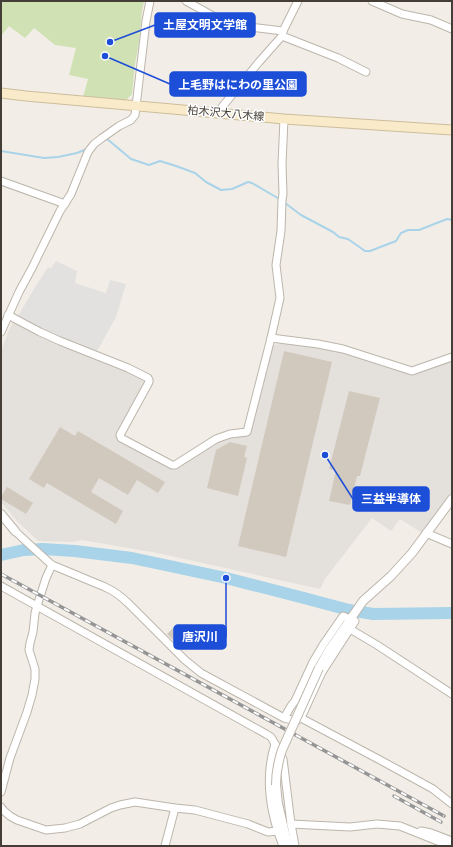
<svg xmlns="http://www.w3.org/2000/svg" width="453" height="847" font-family="Barlow,'Noto Sans JP',sans-serif">
<rect width="100%" height="100%" fill="#f2eee7"/>
<path fill="#e4e0dc" d="M13 322 38 336 58 345 145 379 146 382 117 437 172 468H176L218 442 230 437 250 435 273 345 288 343 319 347 343 352 412 374 452 360V494L422 533 400 519 391 531 372 518 325 579 320 589 157 553 82 540 73 542 38 541 17 521 1 502V351L7 335Z"/>
<path fill="#d0e2b4" d="M1 1H144L142 11 139 42 135 64 132 94 126 100 83 97 88 79 69 75 76 48 55 45 34 28 25 38 9 26 1 36Z"/>
<path fill="#e3e1df" d="M56 261 77 271 75 283 106 293 110 280 126 284 116 317 96 353 60 339 54 333 43 330 18 316 34 289 48 267 51 268Z"/>
<g fill="none" stroke-linecap="round" stroke-linejoin="round">
<g stroke="#a9d3e9" stroke-width="2">
<path d="M106 138 131 159 149 165 160 161 176 166 195 173 206 182 221 190 232 189 248 182 252 183 281 200"/>
<path d="M1 151 44 158 58 157 77 153 87 149"/>
<path d="M285 203 301 215 333 232 339 237 348 239 365 251H370L396 241 401 233 408 230H419L447 219 452 220"/>
</g>
<path stroke="#a9d3e9" stroke-width="12" d="M1 555 24 550 43 549 75 551 132 558 226 578 304 598 349 610 373 614 452 613"/>
</g>
<g fill="#d2c9be">
<path d="M284 351 332 362 286 557 238 546Z"/>
<path d="M349 391 380 398 360 476H357L350 505 329 501 336 470 329 469Z"/>
<path d="M60 427 75 436 78 431 165 482 158 493 137 480 128 495 99 478 91 492 123 511 116 524 47 483 44 488 29 479Z"/>
<path d="M230 442 247 446 244 457 247 458 238 496 207 488 216 450Z"/>
<path d="M7 487 33 503 26 514 1 499V497Z"/>
<path d="M174 627 182 635 175 642 167 634Z"/>
</g>
<g fill="none" stroke-linecap="round" stroke-linejoin="round">
<g stroke="#bcb5ab" stroke-width="9">
<g id="minor">
<path d="M186 1 213 16 233 25 283 31"/>
<path d="M372 1 402 14 431 20 452 29"/>
<path d="M282 36 338 58 366 72"/>
<path d="M223 113 222 107 259 62 282 36 283 31 298 1"/>
<path d="M1 181 65 204"/>
<path d="M8 315 40 332 60 341 128 368 148 378 149 380V382L120 435 121 438 172 465H175L216 439 230 434 247 432 271 338 318 344 343 349 412 371 452 357"/>
<path d="M1 332 19 292 32 268 60 211 71 194 88 152 94 144 102 138 119 126 131 120 135 115 146 21 150 1"/>
<path d="M271 338 280 298 276 265 281 231 282 200 283 194 282 164 284 119"/>
<path d="M15 531 30 545 52 565 105 587C114 591 122 597 129 604L185 660 201 673 284 718 296 721 301 718 322 672 355 621 343 616 323 645 313 662 295 701 291 706 284 718"/>
<path d="M426 533 452 544"/>
<path d="M1 586 266 734 271 737 275 744 283 759 291 824 295 846"/>
<path d="M350 629 377 645 452 694"/>
<path d="M301 718 380 760 433 789 452 804"/>
<path d="M275 744C264 778 270 813 283 846"/>
<path d="M1 792 10 758 27 712 32 695 35 679V669L29 650 30 643 33 632 35 613 37 606 46 578 52 565"/>
<path d="M1 807 4 811 10 816 17 820 46 830 65 828 80 824 111 808 120 805 135 802 175 808 195 810 248 824 268 832 277 831"/>
<path d="M291 824 350 827 377 824 400 826 450 846"/>
<path d="M421 831 431 833 452 841"/>
<path d="M165 846 175 808"/>
</g>
</g>
<g stroke="#bcb5ab" stroke-width="10">
<g id="tertiary">
<path d="M1 514 15 531"/>
<path d="M319 668 329 650 363 601 391 576 412 553 452 499"/>
<path d="M276 785 278 804 288 846"/>
</g>
</g>
<g stroke="#cdbd9b" stroke-width="11">
<path id="secondary" d="M1 93 26 96 284 119 452 130"/>
</g>
<use href="#minor" stroke="#fff" stroke-width="7"/>
<use href="#tertiary" stroke="#fff" stroke-width="8"/>
<use href="#secondary" stroke="#f9eaca" stroke-width="9"/>
<g stroke="#959595" stroke-width="3.5">
<g id="rail">
<path d="M1 574 444 816"/>
<path d="M394 796 441 822"/>
</g>
</g>
<use href="#rail" stroke="#fff" stroke-width="2" stroke-dasharray="6" stroke-linecap="butt"/>
<g stroke="#bcb5ab" stroke-width="10" stroke-linecap="butt">
<path id="tertiary-bridge" d="M276 785C276 773 278 762 282 750L319 668"/>
</g>
<use href="#tertiary-bridge" stroke="#fff" stroke-width="8"/>
</g>
<g text-anchor="middle" stroke-width="3" stroke-linejoin="round" paint-order="stroke">
<g font-size="11" fill="#443e37" stroke="#fff">
<text transform="translate(226 113) rotate(5)" y="4">柏木沢大八木線</text>
</g>
</g>
<path fill="none" stroke="#1d4ed8" stroke-width="1.5" d="M110 42L155 25M105 56L170 84M325 455L353 499M226 578L226 637"/>
<g fill="#1d4ed8" stroke="#fff" stroke-width="1.5">
<circle cx="110" cy="42" r="4"/>
<circle cx="105" cy="56" r="4"/>
<circle cx="325" cy="455" r="4"/>
<circle cx="226" cy="578" r="4"/>
</g>
<g fill="#1d4ed8" stroke="#1d4ed8" stroke-width="1.5">
<rect x="155" y="13" width="100" height="24" rx="4"/>
<rect x="170" y="72" width="136" height="24" rx="4"/>
<rect x="353" y="487" width="76" height="24" rx="4"/>
<rect x="174" y="625" width="52" height="24" rx="4"/>
</g>
<g font-size="12" text-anchor="middle" font-weight="bold" fill="#fff">
<text x="205" y="29">土屋文明文学館</text>
<text x="238" y="89">上毛野はにわの里公園</text>
<text x="391" y="503">三益半導体</text>
<text x="200" y="641">唐沢川</text>
</g>
<rect width="453" height="847" fill="none" stroke="#443e37" stroke-width="4"/>
</svg>
